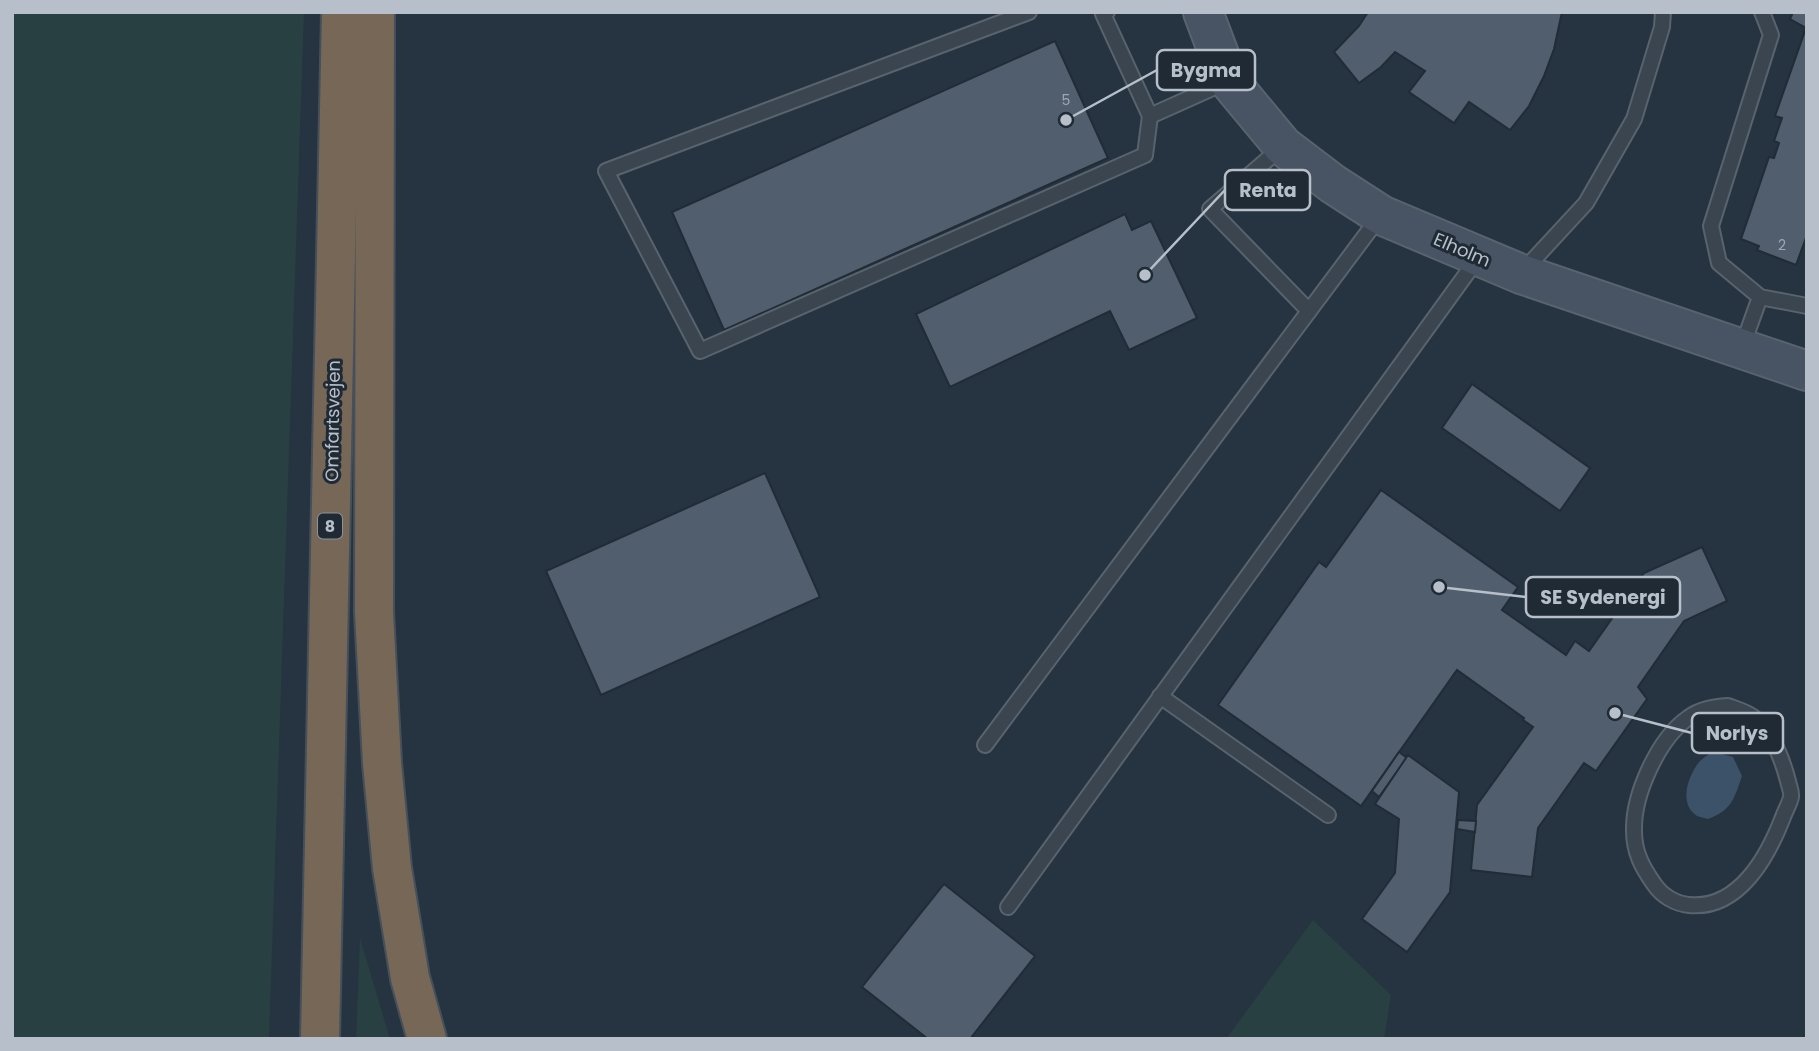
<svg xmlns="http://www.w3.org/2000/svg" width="1819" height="1051" font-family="Poppins,sans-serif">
<rect width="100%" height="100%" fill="#263340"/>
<g fill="#284041">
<path d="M12 12H304L269 1039H12Z"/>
<path d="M1313 920 1391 995 1384 1039H1226Z"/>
<path d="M360 938 390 1039H356Z"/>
</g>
<path fill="#3c5268" d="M1714 752 1733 757 1742 776C1734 799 1732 810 1708 819 1704 818 1700 817 1697 816 1678 804 1688 775 1700 761 1704 757 1709 754 1714 752Z"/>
<g fill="#515e6d" stroke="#212c37" stroke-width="2">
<path d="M1368 12H1562L1554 49 1544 76 1529 106 1510 130 1469 102 1454 123 1409 92 1425 71 1395 52 1381 67 1359 83 1334 52 1359 26Z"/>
<path d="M1793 12H1807V235L1796 265 1757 250 1759 246 1741 239 1769 157 1774 158 1779 143 1774 141 1782 118 1775 116 1806 28 1790 19Z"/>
<path d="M1055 41 1108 158 724 330 672 212Z"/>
<path d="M1125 214 1132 230 1151 221 1197 318 1129 350 1110 311 950 387 916 314Z"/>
<path d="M1472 384 1590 468 1560 511 1442 428Z"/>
<path d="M765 473 820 597 601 695 546 571Z"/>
<path d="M1381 490 1518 587 1502 610 1566 655 1575 641 1589 651 1644 573 1702 547 1727 601 1684 621 1638 687 1647 699 1596 771 1584 763 1538 828 1532 877 1471 870 1477 805 1533 727 1523 720 1524 718 1457 670 1361 806 1218 705 1319 562 1326 567Z"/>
<path d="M1399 752 1407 758 1379 797 1372 791Z"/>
<path d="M1408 755 1459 792 1450 892 1407 952 1362 919 1395 873 1399 819 1375 804Z"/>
<path d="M1458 820 1476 821 1475 832 1457 829Z"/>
<path d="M944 884 1035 956 970 1039H928L862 987Z"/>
</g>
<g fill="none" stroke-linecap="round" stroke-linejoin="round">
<g stroke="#58636d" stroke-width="18">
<g id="lane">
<path d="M1029 12 606 171 700 351 1145 155 1150 116"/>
<path d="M1107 12 1103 14 1150 116 1228 81"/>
<path d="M1762 12 1771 35 1711 226 1719 263 1760 297 1807 306"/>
<path d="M1282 147 1210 209 1309 311"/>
<path d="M1524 270 1586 203 1634 119 1662 27 1663 12"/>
<path d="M1742 347 1760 297"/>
<path d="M1160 696 1328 815"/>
<path d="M1728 706C1736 709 1746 712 1753 717 1772 732 1782 758 1788 781 1789 786 1792 793 1791 797 1790 803 1785 811 1783 817 1768 856 1739 910 1689 905 1676 904 1662 896 1654 884 1642 867 1634 852 1634 831 1633 795 1658 739 1688 718 1700 709 1714 707 1728 706Z"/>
<path d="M985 745 1380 216"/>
<path d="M1008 907 1478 258"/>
</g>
</g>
<g stroke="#58636d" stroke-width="42">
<path id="secondary" d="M1203 12 1229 81 1283 146 1333 184 1381 215 1521 274 1807 371"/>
</g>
<g stroke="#45505a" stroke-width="42">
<g id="highway">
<path d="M375 12 374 612 382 763 392 868 410 978 427 1039"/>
<path d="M320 1039 341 12"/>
</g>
</g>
<use href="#lane" stroke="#3a4550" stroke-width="14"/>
<use href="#secondary" stroke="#485463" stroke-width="38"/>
<use href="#highway" stroke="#766757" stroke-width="38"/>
</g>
<g text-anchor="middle" stroke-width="6" stroke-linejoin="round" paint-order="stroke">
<g font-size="14" fill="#9ea8b3">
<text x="1066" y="105">5</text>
<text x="1782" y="250">2</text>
</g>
<rect fill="#1f2a35" stroke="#89939d" stroke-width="2" x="318" y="513.5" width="24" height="25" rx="5"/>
<g font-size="16" font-weight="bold" fill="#b7c0ca">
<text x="330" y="532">8</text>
</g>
<g font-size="18" fill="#b7c0ca" stroke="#1f2a35">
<text transform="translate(1462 250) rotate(23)" y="6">Elholm</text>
<text transform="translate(333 421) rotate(-89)" y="6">Omfartsvejen</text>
</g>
</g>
<path fill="none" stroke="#b7c0ca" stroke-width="2.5" d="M1066 120L1157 70M1145 275L1225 190M1439 587L1526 597M1615 713L1692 733"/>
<g fill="#b7c0ca" stroke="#1f2a35" stroke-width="2.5">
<circle cx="1066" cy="120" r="7"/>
<circle cx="1145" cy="275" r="7"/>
<circle cx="1439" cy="587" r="7"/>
<circle cx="1615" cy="713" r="7"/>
</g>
<g fill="#1f2a35" stroke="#b7c0ca" stroke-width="2.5">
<rect x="1157" y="50" width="98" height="40" rx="7"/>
<rect x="1225" y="170" width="85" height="40" rx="7"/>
<rect x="1526" y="577" width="154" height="40" rx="7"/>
<rect x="1692" y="713" width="91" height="40" rx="7"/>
</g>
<g font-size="19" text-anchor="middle" font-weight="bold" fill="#b7c0ca">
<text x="1206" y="77">Bygma</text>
<text x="1268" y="197">Renta</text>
<text x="1603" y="604">SE Sydenergi</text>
<text x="1737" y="740">Norlys</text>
</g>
<rect width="1819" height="1051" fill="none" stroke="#b7c0ca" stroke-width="28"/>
</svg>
